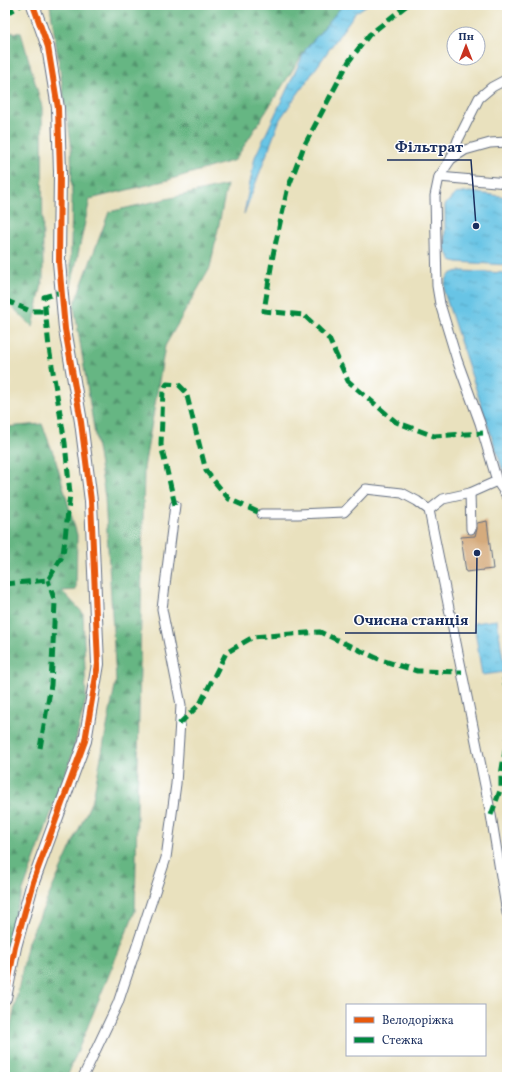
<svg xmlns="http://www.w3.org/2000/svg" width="512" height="1082" font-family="Vollkorn,serif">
<defs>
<pattern id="forest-firs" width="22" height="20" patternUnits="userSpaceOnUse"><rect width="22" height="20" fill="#66b683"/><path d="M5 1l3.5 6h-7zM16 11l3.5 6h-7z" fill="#53946e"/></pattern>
<pattern id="water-ripples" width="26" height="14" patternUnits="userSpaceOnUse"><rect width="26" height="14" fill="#67c4e5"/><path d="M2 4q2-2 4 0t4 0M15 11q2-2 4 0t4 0" fill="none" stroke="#54a0bd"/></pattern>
</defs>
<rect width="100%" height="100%" fill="#fff"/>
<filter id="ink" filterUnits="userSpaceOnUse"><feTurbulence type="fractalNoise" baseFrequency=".025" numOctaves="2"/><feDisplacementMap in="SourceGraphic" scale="8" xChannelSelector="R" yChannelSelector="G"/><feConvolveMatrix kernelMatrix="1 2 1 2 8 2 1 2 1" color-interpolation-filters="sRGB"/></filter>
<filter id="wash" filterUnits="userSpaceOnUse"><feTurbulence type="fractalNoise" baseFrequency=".012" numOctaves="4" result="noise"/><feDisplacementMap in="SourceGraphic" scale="16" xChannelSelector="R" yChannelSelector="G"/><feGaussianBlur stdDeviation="0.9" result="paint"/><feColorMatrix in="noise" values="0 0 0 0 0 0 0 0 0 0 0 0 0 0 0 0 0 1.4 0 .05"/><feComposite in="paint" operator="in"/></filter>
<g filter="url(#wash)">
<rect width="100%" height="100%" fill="#e9e1be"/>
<g fill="url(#forest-firs)" stroke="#407270">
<path d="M50 5H343L306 49 235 160 168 180 90 199 70 291 72 198 71 142Z"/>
<path d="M5 32 21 33 42 107 43 279 33 327 5 300Z"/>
<path d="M227 185 210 268 165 346 144 468 135 911 67 1077H5V1055L28 942 93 798 116 681 105 497 74 305 109 212Z"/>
<path d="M42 424 55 458 77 535 76 590 62 591 83 613 86 699 72 755 15 913 5 958V427Z"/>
</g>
<g fill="url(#water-ripples)" stroke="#417aa2">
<path d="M343 5H367L355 13 280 119 244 214 255 157 306 49Z"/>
<path d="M470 192 507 197V265L457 262 451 260 445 248V205L455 194Z"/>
<path d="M462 271 507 273V476L502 468 444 292C445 278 448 272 462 271Z"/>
<path d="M497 620 505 672 482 675 474 623Z"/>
</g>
<g id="blocks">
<path fill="#d5ab7d" d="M487 521 493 569 466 572 461 537 475 536 477 529V523Z"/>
</g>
</g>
<g filter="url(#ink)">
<use href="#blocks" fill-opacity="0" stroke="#636d80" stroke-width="1"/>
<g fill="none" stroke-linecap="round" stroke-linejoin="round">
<g stroke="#636d80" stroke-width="11">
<g id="minor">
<path d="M507 142 490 143 465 150 451 159 439 177 435 196 437 286 440 304 457 360 480 423 497 481 507 496"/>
<path d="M451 159 458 140 479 98 492 87 507 79"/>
<path d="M439 177 507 183"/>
<path d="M470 493 471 529"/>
<path d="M429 510 443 499 470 493 497 481"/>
<path d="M262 514H298L344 512 366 489 402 493 417 501 429 510 491 815 507 913"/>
<path d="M83 1077 118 1003 166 858 176 784 181 705 162 609 175 505"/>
</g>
</g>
<g stroke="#636d80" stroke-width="14">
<path id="major" d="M5 998 15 947 33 882 85 741 98 664 91 501 81 422 65 329 59 262 60 172 58 108 48 47 33 5"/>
</g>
<use href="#minor" stroke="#fff" stroke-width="9"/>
<use href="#major" stroke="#fff" stroke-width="12"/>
<g stroke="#00873e" stroke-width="5" stroke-dasharray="10 5" stroke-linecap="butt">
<path d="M407 5 369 35 349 61 304 146 287 191 273 255 264 311 304 315 329 339 348 381 396 422 434 436 483 433"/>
<path d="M5 12 11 11 21 5"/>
<path d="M5 300 30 311H45"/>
<path d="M175 505 161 445 163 390 167 384 179 385 186 392 206 471 229 499 262 514"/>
<path d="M5 584 48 580 63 555 70 494 65 443 49 348 44 297 61 292"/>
<path d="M504 678 507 696"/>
<path d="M179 724 200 704 226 653 253 637 320 632 381 660 417 671 462 672"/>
<path d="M40 748 51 685 55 602 48 580"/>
<path d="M491 815 501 788V775L507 739"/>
</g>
<g stroke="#fff" stroke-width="8">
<path id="cycleway" d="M5 998 15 947 33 882 85 741 98 664 91 501 81 422 65 329 59 262 60 172 58 108 48 47 33 5"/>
</g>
<use href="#cycleway" stroke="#e8590c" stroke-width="6"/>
</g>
</g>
<path fill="none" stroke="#1b2f5e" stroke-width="1.5" d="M476 226L471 160H387M477 553L476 633H345"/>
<g fill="#1b2f5e" stroke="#fff" stroke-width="1.5">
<circle cx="476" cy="226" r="4"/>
<circle cx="477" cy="553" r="4"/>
</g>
<g font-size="15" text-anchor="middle" font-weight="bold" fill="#1b2f5e" stroke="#fff" stroke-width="3" stroke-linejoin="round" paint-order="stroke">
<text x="429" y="152">Фільтрат</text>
<text x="411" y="625">Очисна станція</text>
</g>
<rect width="512" height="1082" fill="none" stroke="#fff" stroke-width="20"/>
<rect x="346" y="1004" width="140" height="52" fill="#ffffff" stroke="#a4acbf"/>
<rect x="354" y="1017" width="20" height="6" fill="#e8590c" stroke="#a4acbf"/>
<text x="382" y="1024" font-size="12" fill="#1b2f5e">Велодоріжка</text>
<rect x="354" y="1037" width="20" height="6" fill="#00873e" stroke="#a4acbf"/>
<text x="382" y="1044" font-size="12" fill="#1b2f5e">Стежка</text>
<g transform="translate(466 46)"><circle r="19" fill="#ffffff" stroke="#a4acbf"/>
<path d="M0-3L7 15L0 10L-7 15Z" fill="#c8321e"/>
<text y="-6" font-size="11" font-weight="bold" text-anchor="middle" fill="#1b2f5e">Пн</text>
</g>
</svg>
